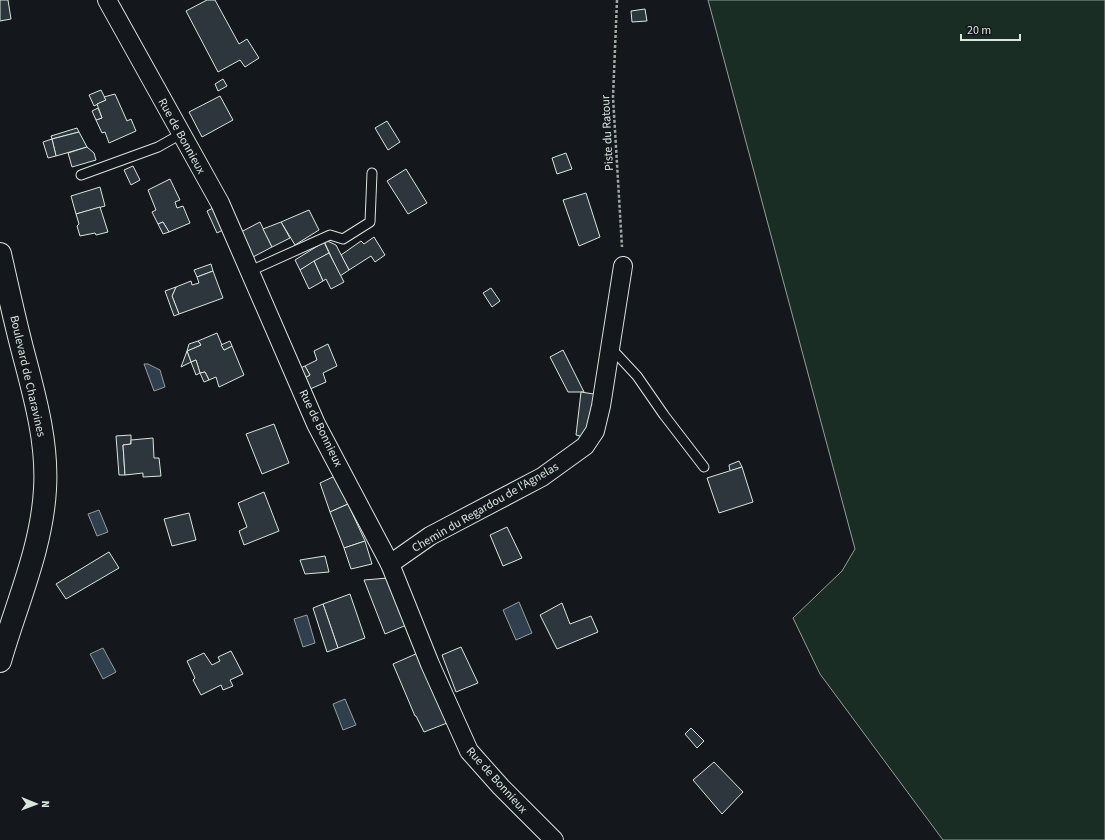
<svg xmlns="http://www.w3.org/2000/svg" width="1105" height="840" font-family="'Source Sans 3',sans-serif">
<rect width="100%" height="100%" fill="#14181c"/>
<path fill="#1a2d24" stroke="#939e99" d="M708 0H1105V840H943L820 674 793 618 842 571 855 549Z"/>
<g fill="#2f3f4d" stroke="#939e99">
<path d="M144 364H148L160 370 165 387 154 391Z"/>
<path d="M99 510 108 532 97 536 88 514Z"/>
<path d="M519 602 532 633 516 640 503 610Z"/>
<path d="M307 615 315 643 303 647 294 619Z"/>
<path d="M103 648 116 672 103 679 90 654Z"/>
<path d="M345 699 356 725 343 730 333 704Z"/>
</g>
<g fill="#2c363c" stroke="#d8e6dc">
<path d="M0 0H8L11 19 0 21Z"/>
<path d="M207 0H215L239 44 247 39 259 58 245 67 240 60 218 72 186 11Z"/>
<path d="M645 9 647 21 632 22 631 11Z"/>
<path d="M223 79 227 86 218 91 215 84Z"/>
<path d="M101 90 106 100 94 106 89 95Z"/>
<path d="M115 94 127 121 131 119 136 131 109 143 105 132 102 133 96 120 102 118 97 104 106 100 104 97Z"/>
<path d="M220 96 233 120 202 137 189 112Z"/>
<path d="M98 108 102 118 96 120 92 111Z"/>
<path d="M387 121 400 142 388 150 375 128Z"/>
<path d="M77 128 79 132 52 139 51 136Z"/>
<path d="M79 132 87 147 56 156 52 139Z"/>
<path d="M52 139 56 156 48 158 43 142Z"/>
<path d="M87 147 94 153 96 160 72 167 68 153Z"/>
<path d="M566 153 572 169 557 174 552 158Z"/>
<path d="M133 166 140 180 131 185 124 170Z"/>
<path d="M406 169 427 203 408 214 387 181Z"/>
<path d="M170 179 180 200 175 202 177 208 183 206 190 223 169 232 163 222 158 224 152 212 156 210 148 190Z"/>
<path d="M100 187 105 206 76 214 71 196Z"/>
<path d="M586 193 600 237 579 246 563 200Z"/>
<path d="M100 207 108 232 96 235 95 233 80 236 77 226 79 224 76 214Z"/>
<path d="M213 208 223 230 217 233 207 211Z"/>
<path d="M309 210 319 230 295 245 281 222Z"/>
<path d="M163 222 169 232 163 234 158 224Z"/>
<path d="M260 222 272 247 253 257 241 232Z"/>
<path d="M281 222 290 238 272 247 263 229Z"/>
<path d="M374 237 385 255 375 262 371 256 349 270 341 255 361 241 364 244Z"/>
<path d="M323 239 336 245 349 270 340 276Z"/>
<path d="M324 242 329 253 300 270 295 260Z"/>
<path d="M329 253 344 282 331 289 326 279 323 281 314 261Z"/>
<path d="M314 261 323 281 309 289 300 270Z"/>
<path d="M211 264 213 271 197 277 194 270Z"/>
<path d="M213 271 223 298 179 314 172 296 176 287 191 281 192 285 199 283 197 277Z"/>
<path d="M176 287 172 296 179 314 174 316 165 291Z"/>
<path d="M491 288 500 301 492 307 483 293Z"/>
<path d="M217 333 224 350 232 346 244 375 219 387 216 377 209 380 205 372 200 373 196 360 191 362 187 351 201 345 198 341Z"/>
<path d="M198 341 201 345 187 351 189 344Z"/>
<path d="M230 341 232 346 224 350 221 345Z"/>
<path d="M328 344 337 366 323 373 326 382 308 390 303 379 310 375 305 366 317 360 314 351Z"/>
<path d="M563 350 584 392H568L550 357Z"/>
<path d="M187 351 191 362 181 367Z"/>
<path d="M196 360 200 373 196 375 191 362Z"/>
<path d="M305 366 310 375 303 379 298 369Z"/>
<path d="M205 372 209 380 204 382 200 373Z"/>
<path d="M581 392 600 395 588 438 576 435Z"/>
<path d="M274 424 289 463 262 474 246 434Z"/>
<path d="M131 435V444L123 445 125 475H119L116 436Z"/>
<path d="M153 438 154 458H159L161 476 143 477V473L125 475 123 445 131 444V440Z"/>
<path d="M739 461 742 467 730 471 729 465Z"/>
<path d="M742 467 753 502 719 513 707 478Z"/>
<path d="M335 476 348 504 330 512 320 483Z"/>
<path d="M264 492 279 531 244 545 239 531 247 527 238 503Z"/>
<path d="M348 504 365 541 344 548 330 512Z"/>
<path d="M189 513 196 540 172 546 164 519Z"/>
<path d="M507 527 522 558 503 566 490 535Z"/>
<path d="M365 541 372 564 351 569 344 548Z"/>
<path d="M109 552 119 568 66 599 56 584Z"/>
<path d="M325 556 329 572 305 574 300 560Z"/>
<path d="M388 578 409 624 385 634 364 580Z"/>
<path d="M350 594 365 638 338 648 323 604Z"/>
<path d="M562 603 570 624 591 616 598 632 557 649 540 615Z"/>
<path d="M323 604 338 648 327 652 313 608Z"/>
<path d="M461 647 478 683 456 692 442 655Z"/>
<path d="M231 651 243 674 230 680 233 686 223 690 221 685 201 695 193 680 195 678 187 661 204 653 212 665 220 661 218 657Z"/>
<path d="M418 653 447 723 424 732 416 716H415L393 664Z"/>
<path d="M691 728 704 741 697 748 685 734Z"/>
<path d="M714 762 743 792 722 814 693 780Z"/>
</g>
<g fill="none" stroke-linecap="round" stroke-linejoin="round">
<g stroke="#d8e6dc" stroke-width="11">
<g id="service">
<path d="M81 175 158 147 181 134"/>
<path d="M250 271 330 235 343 239 370 222 372 173"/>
<path d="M610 347 637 376 664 415 704 467"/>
</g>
</g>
<g stroke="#d8e6dc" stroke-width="20">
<g id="minor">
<path d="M107 0 220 203 316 424 390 564 430 664 469 751 501 787 554 840"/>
<path d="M390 564 430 536 542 477 585 446 595 431 601 406 623 266"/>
</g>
</g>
<g stroke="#d8e6dc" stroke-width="24">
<path id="secondary" d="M0 254C7 285 14 317 22 348 34 394 48 441 45 489 42 548 16 605 0 661"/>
</g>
<path stroke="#9da8a2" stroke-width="2.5" stroke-dasharray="3 2" stroke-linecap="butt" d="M617 0 613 97 622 247"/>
<use href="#service" stroke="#14181c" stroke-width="9"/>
<use href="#minor" stroke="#14181c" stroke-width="18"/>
<use href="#secondary" stroke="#14181c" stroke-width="22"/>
</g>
<g text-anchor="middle" stroke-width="3" stroke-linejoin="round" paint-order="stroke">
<g font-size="12" fill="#d8e6dc" stroke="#14181c">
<text transform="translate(607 133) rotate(-93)" y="4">Piste du Ratour</text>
<text transform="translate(182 136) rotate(61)" y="4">Rue de Bonnieux</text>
<text transform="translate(28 376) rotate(77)" y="4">Boulevard de Charavines</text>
<text transform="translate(321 428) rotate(64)" y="4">Rue de Bonnieux</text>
<text transform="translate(485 507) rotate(-30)" y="4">Chemin du Regardou de l'Agnelas</text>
<text transform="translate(497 780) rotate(48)" y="4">Rue de Bonnieux</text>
</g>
</g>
<g transform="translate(36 804) rotate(91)" stroke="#14181c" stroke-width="3" paint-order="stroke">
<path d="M0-3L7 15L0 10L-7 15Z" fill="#d8e6dc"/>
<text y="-6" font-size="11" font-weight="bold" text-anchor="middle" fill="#d8e6dc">N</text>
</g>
<path d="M961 34v6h59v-6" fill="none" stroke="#d8e6dc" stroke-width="2"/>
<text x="967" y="34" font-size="12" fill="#d8e6dc" stroke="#14181c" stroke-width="3" paint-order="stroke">20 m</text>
</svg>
